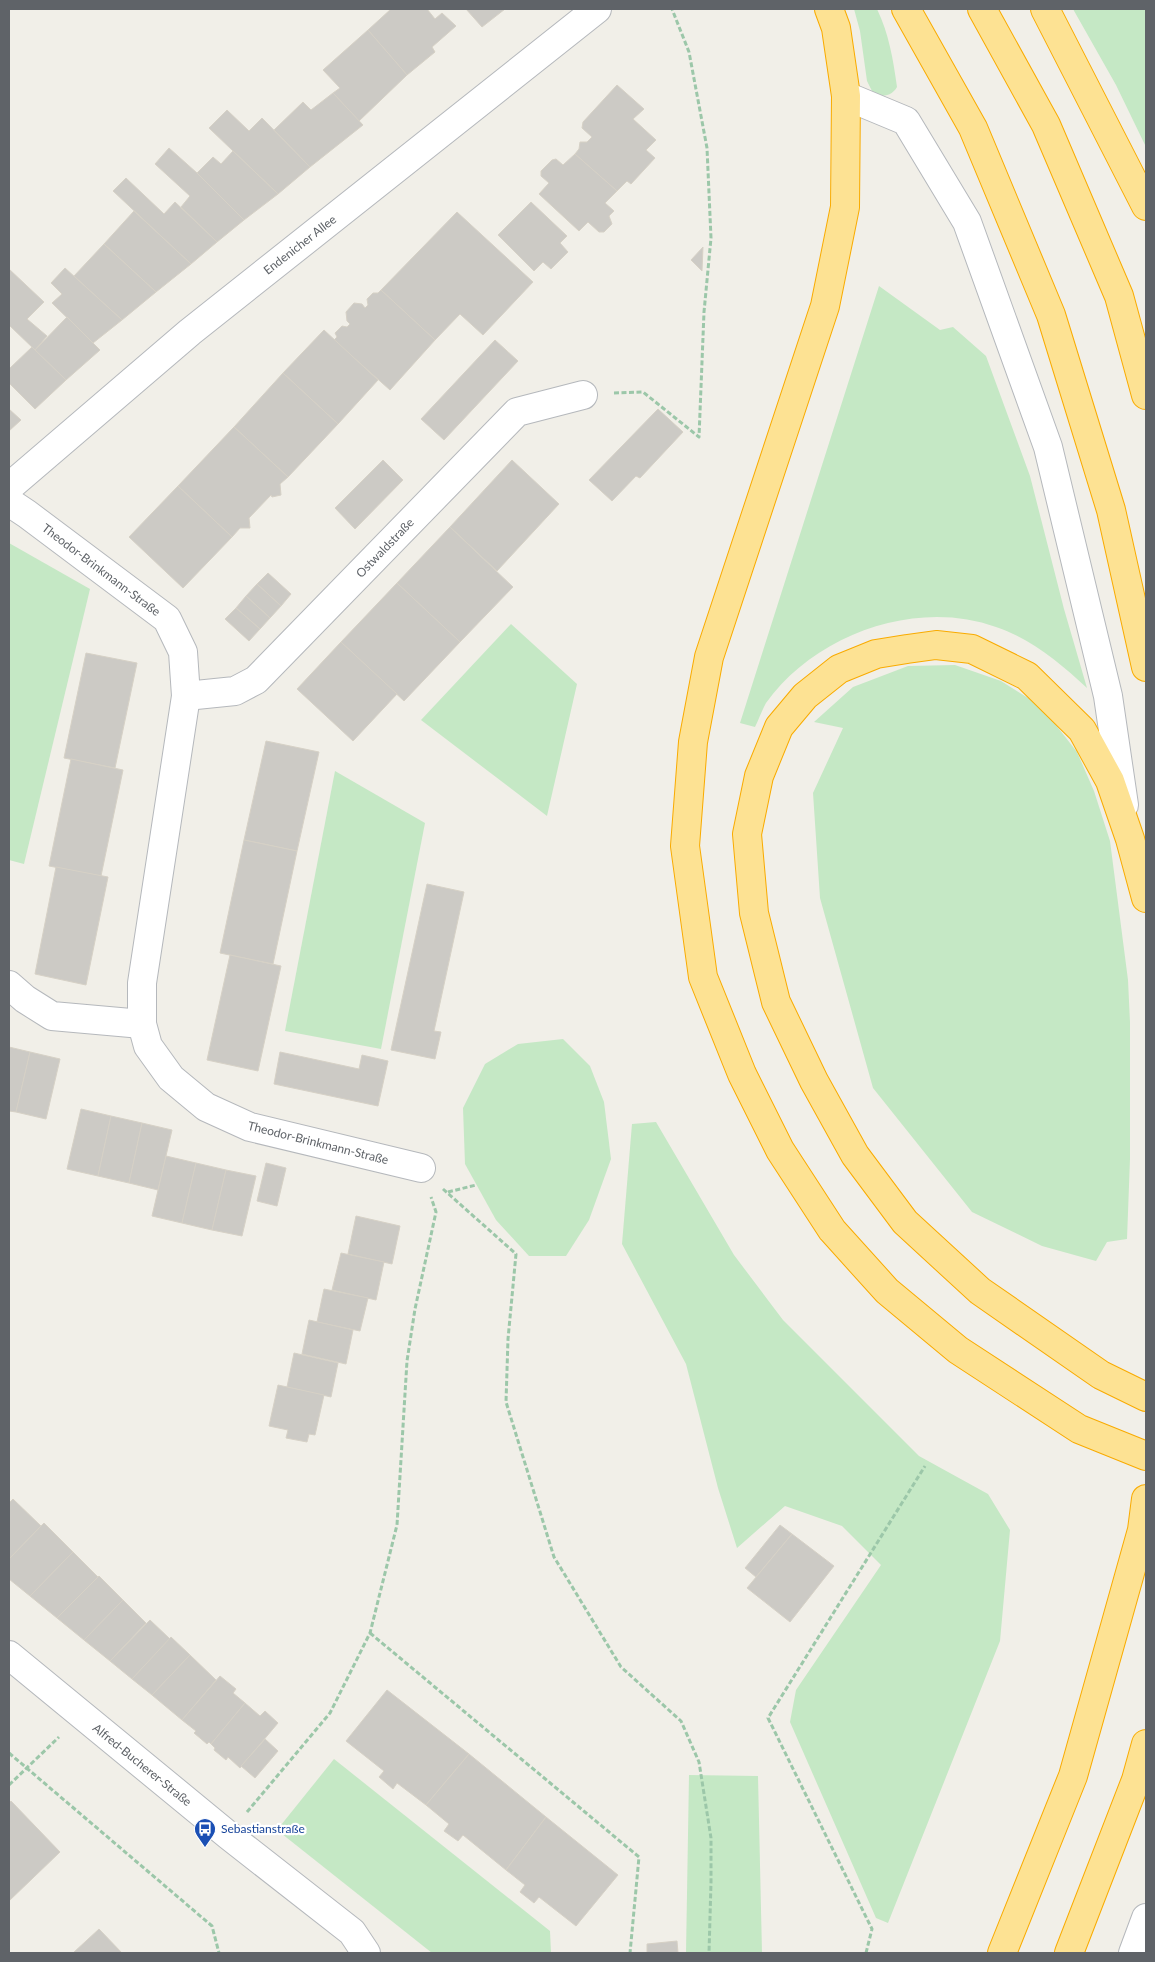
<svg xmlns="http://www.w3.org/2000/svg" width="1155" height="1962" font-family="Lato,sans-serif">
<rect width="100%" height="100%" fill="#f1efe8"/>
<g fill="#c5e8c5">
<path d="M854 9H877C889 34 893 59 897 87 893 94 887 96 879 96L873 93 867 81 860 31Z"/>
<path d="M1073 9H1146V147L1116 85Z"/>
<path d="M879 286 940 330 953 327 986 356 1030 476 1064 609 1087 688C1060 663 1032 639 996 627 917 598 815 634 766 703 762 710 759 719 755 727L740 723Z"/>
<path d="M9 543 90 589 24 864 9 860Z"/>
<path d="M511 624 577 684 547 816 421 720Z"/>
<path d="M955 665 1001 681 1041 706 1077 752 1094 791 1110 841 1128 980 1130 1022V1159L1127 1239 1107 1242 1096 1261 1042 1246 972 1212 873 1088 820 898 813 793 843 728 814 722 853 687 908 666Z"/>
<path d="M335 771 425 823 381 1049 285 1031Z"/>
<path d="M563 1039 590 1066 604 1102 611 1159 589 1220 566 1256H529L496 1220 465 1164 463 1108 485 1064 518 1044Z"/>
<path d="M656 1122 734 1255 783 1320 919 1456 988 1494 1010 1530 1000 1641 888 1923 876 1918 790 1722 796 1690 881 1565 842 1526 785 1506 737 1548 718 1488 686 1364 622 1244 632 1124Z"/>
<path d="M334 1759 550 1931 551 1953H432L277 1830Z"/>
<path d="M689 1775 758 1776 762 1953H686Z"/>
</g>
<g fill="#cccac5" stroke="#d6d1c6">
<path d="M391 9H427L435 19 442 13 456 26 432 47 435 52 407 75 368 30Z"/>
<path d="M466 9H505L482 27Z"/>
<path d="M368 30 407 75 359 121 333 93 340 88 323 70Z"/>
<path d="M617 85 644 109 633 119 656 140 646 150 655 158 631 184 627 181 617 191 575 154 579 149 580 142H587L592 137 582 128 583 122Z"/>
<path d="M333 93 363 125 310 167 274 130 303 102 311 110Z"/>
<path d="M227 110 249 131 262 118 310 167 278 194 209 128Z"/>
<path d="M169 148 197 173 244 220 217 242 181 207 190 196 155 164Z"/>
<path d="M233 151 278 194 244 220 197 173 213 157 221 164Z"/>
<path d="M575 154 617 191 605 203 614 211 609 216 612 224 604 232H599L588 222 579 231 539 194 549 183 541 176V171L552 160 556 159 563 165Z"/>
<path d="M126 178 164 214 175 202 217 242 191 264 113 191Z"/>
<path d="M531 202 567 236 560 243 568 252 551 269 543 262 534 271 498 235Z"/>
<path d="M134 211 191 264 156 292 104 244Z"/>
<path d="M457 212 533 282 483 335 460 314 435 340 381 290Z"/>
<path d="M104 244 156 292 122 320 74 276Z"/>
<path d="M703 247 702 271 691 260Z"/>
<path d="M65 268 122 320 93 343 52 303 62 294 51 283Z"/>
<path d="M9 269 44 302 27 319 47 336 35 350 9 325Z"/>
<path d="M381 290 435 340 390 390 334 340 337 337 335 333 342 326 347 327 350 324 347 321 346 312 354 303 362 304 365 308 368 305 367 299 373 293H378Z"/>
<path d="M67 317 100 350 66 380 35 350Z"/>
<path d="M324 330 378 380 338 424 283 373Z"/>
<path d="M495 340 518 361 444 440 421 419Z"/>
<path d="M32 347 66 380 35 409 9 383V369Z"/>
<path d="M283 373 338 424 288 477 234 427Z"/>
<path d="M9 409 21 420 9 431Z"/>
<path d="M658 409 683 432 640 478 636 476 612 501 589 480Z"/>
<path d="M234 427 288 477 280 484 281 495 272 497 271 495 249 518 250 528H240L232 537 178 486Z"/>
<path d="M383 460 403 480 355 529 335 508Z"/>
<path d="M512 460 559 504 497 571 450 527Z"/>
<path d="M178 486 232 537 183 588 129 537Z"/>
<path d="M450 527 513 587 460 642 397 583Z"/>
<path d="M268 573 291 594 281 606 257 584Z"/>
<path d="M397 583 460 642 404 701 341 642Z"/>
<path d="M257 584 281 606 270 618 246 596Z"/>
<path d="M246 596 270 618 260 629 236 608Z"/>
<path d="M236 608 260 629 249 641 225 619Z"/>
<path d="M341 642 397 694 353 741 297 689Z"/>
<path d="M86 653 137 663 115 768 64 758Z"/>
<path d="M266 741 319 752 297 851 244 840Z"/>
<path d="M71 759 123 770 101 876 49 866Z"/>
<path d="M244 840 297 851 273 964 220 953Z"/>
<path d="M56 867 108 877 86 985 35 974Z"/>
<path d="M427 884 464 892 434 1031 441 1032 435 1059 391 1050Z"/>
<path d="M230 955 281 966 258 1071 207 1060Z"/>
<path d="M9 1047 30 1052 16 1112 9 1111Z"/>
<path d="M30 1052 60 1059 46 1119 16 1112Z"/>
<path d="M280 1052 359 1069 362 1055 388 1061 378 1106 274 1084Z"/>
<path d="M81 1109 111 1116 98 1176 67 1169Z"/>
<path d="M111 1116 142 1123 129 1183 98 1176Z"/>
<path d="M142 1123 172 1130 158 1190 129 1183Z"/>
<path d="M166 1156 196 1163 182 1223 152 1216Z"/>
<path d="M196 1163 226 1170 212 1230 182 1223Z"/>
<path d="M266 1163 286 1168 277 1206 257 1201Z"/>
<path d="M226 1170 256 1176 242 1236 212 1230Z"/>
<path d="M356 1216 400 1226 392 1264 348 1254Z"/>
<path d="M341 1253 384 1262 376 1300 332 1290Z"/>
<path d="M324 1289 368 1298 360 1331 317 1322Z"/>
<path d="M309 1320 353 1330 346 1364 302 1354Z"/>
<path d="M294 1353 338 1363 331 1397 287 1387Z"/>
<path d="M278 1385 324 1395 315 1435 309 1434 307 1442 286 1438 288 1430 269 1426Z"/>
<path d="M13 1499 41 1526 9 1559V1503Z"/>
<path d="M44 1523 73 1552 30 1596 9 1579V1559Z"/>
<path d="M780 1525 792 1534 756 1577 745 1568Z"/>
<path d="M792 1534 834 1566 790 1622 747 1588Z"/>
<path d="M73 1552 98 1577 57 1618 30 1596Z"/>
<path d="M99 1576 123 1600 84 1640 57 1618Z"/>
<path d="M123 1600 146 1623 110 1661 84 1640Z"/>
<path d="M150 1620 170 1639 132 1679 110 1661Z"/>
<path d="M171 1637 190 1655 152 1695 132 1679Z"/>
<path d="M190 1655 216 1680 182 1720 152 1695Z"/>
<path d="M220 1676 236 1689 233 1693 245 1703 211 1744 209 1742 207 1744 194 1733 196 1731 182 1720Z"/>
<path d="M387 1690 469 1754 426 1805 397 1783 393 1789 379 1777 384 1771 346 1741Z"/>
<path d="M245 1703 260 1716 265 1711 278 1723 240 1768 228 1757 226 1760 214 1750 215 1748 211 1744Z"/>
<path d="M265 1739 278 1751 255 1778 241 1766Z"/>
<path d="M469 1754 546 1817 506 1870 463 1835 458 1841 444 1831 449 1824 426 1805Z"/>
<path d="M11 1801 60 1852 9 1901V1803Z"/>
<path d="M546 1817 618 1875 576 1926 539 1897 534 1903 520 1892 525 1885 506 1870Z"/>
<path d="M99 1929 122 1953H73Z"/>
<path d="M677 1941 678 1953H647V1944Z"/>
</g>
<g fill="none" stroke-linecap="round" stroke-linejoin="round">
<g stroke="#b5b8bc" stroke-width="30">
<g id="minor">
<path d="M846 96 906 121 967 222 1048 447 1108 696 1124 805"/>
<path d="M9 487 190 332 597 9"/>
<path d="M9 502 27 514 167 619 183 652 186 696 142 983V1024L148 1046 171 1078 206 1107 250 1127 421 1168"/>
<path d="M186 696 235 691 256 680 517 412 583 395"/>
<path d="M9 985 25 999 52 1016 142 1024"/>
<path d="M9 1655 228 1835 352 1932 366 1953"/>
<path d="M1133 1953 1146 1918"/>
</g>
</g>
<g stroke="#f9ab00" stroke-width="30">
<g id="highway">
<path d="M829 9 836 28 846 96 845 207 825 306 709 657 693 742 685 846 703 977 742 1074 780 1150 832 1230 887 1291 958 1350 1079 1429 1146 1456"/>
<path d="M906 9 973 128 1051 315 1111 510 1146 667"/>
<path d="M982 9 1046 125 1119 296 1146 395"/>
<path d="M1045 9 1146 206"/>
<path d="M1146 898 1130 839 1110 781 1082 730 1027 676 972 649 936 645 907 649 876 654 839 669 805 696 779 727 759 776 747 834 754 913 776 1002 814 1081 855 1155 905 1222 980 1291 1101 1375 1146 1397"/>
<path d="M1002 1953 1073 1776 1142 1530 1146 1499"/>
<path d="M1069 1953 1136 1780 1146 1744"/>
</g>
</g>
<g stroke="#9cc7a9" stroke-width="3" stroke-dasharray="5 2.5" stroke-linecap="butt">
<path d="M614 393 643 392 699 437 704 312 711 238 707 148 689 52 672 9"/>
<path d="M443 1189 516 1254 508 1339 506 1402 554 1557 621 1667 681 1721 699 1762 711 1838V1882L709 1953"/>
<path d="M448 1192 476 1185"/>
<path d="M370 1633 639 1857 630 1953"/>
<path d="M9 1753 212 1926 219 1953"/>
<path d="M9 1785 59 1737"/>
<path d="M247 1812 330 1713 370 1633 397 1525 407 1361 415 1309 436 1212 431 1197"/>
<path d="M866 1953 872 1929 768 1718 925 1466"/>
</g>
<use href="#minor" stroke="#fff" stroke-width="28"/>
<use href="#highway" stroke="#fde293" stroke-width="28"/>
</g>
<defs>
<g id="bus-pin" transform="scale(1.125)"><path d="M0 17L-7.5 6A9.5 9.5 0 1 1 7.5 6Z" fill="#1a4fb4" stroke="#fff"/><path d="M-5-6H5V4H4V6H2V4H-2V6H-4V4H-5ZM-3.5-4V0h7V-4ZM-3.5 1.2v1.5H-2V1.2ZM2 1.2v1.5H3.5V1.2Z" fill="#fff"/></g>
</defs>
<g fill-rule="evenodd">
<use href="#bus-pin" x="205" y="1829"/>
</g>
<g text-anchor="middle" stroke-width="4.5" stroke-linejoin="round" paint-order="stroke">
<g font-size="12" fill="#5f6368" stroke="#fff">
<text transform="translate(300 245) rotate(-38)" y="4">Endenicher Allee</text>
<text transform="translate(385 548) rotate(-46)" y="4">Ostwaldstraße</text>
<text transform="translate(101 570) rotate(37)" y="4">Theodor-Brinkmann-Straße</text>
<text transform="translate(318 1143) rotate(14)" y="4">Theodor-Brinkmann-Straße</text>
<text transform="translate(142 1765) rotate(39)" y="4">Alfred-Bucherer-Straße</text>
</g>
<g font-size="12" fill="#164399" stroke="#fff" text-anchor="start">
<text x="221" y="1833">Sebastianstraße</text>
</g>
</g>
<rect width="1155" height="1962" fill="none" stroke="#5f6368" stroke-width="20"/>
</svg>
